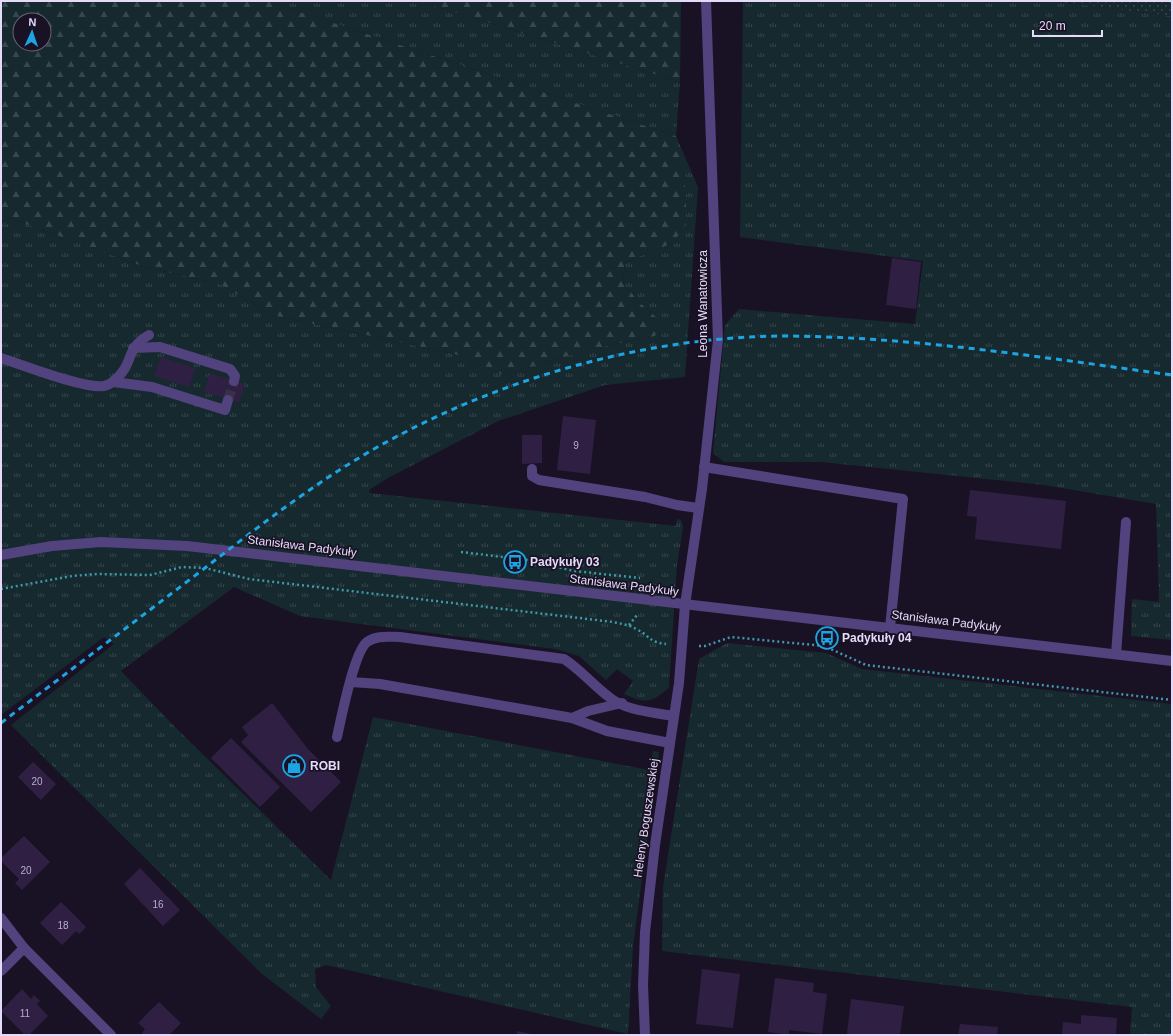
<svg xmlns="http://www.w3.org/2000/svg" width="1173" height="1036" font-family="Helvetica,sans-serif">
<defs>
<pattern id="grass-tufts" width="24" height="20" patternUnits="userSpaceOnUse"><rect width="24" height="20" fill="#16292e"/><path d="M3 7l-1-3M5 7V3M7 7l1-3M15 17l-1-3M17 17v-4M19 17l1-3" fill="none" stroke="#38474d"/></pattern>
<pattern id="forest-firs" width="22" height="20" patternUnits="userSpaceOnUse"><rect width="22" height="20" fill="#16292e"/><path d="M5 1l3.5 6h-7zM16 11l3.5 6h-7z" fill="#38474d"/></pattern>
<pattern id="garden-dots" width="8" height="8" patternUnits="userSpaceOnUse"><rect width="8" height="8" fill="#16292e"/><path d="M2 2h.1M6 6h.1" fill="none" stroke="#38474d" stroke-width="1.8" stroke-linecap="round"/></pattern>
</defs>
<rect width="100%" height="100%" fill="#191224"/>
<g fill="url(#grass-tufts)">
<path d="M267 1H419L680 82 676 136 698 187 685 377 605 385 498 421 388 478 369 490 370 493 676 526 677 519 681 520 683 527 677 565 669 688C650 703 647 704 624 694L633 681 617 669 606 680 579 656 555 649 300 616 234 587 121 671 178 730 331 880 373 717 649 770 653 751 659 752 633 946 628 1034 326 965 315 969 316 987 331 1006 321 1019 262 974 11 725 114 644 104 637 1 715V215L145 267 220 284 272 315 455 354 503 375 591 349 655 336 656 317 639 302 623 283 625 262 673 243 676 136Z"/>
<path d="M743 1H1050L1172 16V640L1131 636 1132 599 1159 602 1156 504 1044 485 821 462H724L713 453 725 325 739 309 915 324 923 261 740 237Z"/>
<path d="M727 643 826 653 862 669 1172 704V1035H1130L1132 1007 662 951 663 887 699 659Z"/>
</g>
<g fill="url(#forest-firs)" fill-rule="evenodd">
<path d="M1 1H267L676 136 686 192V224L673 243 625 262 623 283 639 302 656 317 660 326 655 336 591 349 503 375 455 354 272 315 220 284 145 267 1 215ZM20 20H44V44H20Z"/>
<path d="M419 1H681L680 82Z"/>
</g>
<path fill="url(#garden-dots)" d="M1050 1H1172V16Z"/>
<g fill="#2f2043">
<path d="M892 258 921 262 916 309 886 305Z"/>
<path d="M161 357 195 368 189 387 154 376Z"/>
<path d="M210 373 245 384 239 403 204 392Z"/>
<path d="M563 416 596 420 590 474 557 470Z"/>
<path d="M522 435H542V463L522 464Z"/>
<path d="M970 490 1066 501 1061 549 975 539 977 517 967 516Z"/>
<path d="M272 703 308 749 341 782 311 812 241 742 248 735 242 727Z"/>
<path d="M231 738 280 787 260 807 211 758Z"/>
<path d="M33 762 56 784 41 800 18 777Z"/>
<path d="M24 836 50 862 22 890 15 883 19 879 1 861V858Z"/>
<path d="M140 868 180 910 163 926 124 884Z"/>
<path d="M61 902 86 927 79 934 76 931 62 945 40 923Z"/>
<path d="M702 969 740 974 733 1028 696 1024Z"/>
<path d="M775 978 814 983 813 992 827 994 822 1034 789 1030V1035L768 1032Z"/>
<path d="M22 989 31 999 34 995 40 1001 37 1004 48 1016 29 1035H25L1 1011Z"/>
<path d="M851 999 904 1006 900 1035 847 1034Z"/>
<path d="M159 1002 181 1023 169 1035H141L145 1029 138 1023Z"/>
<path d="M1081 1015 1117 1018 1116 1035H1062L1063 1022 1081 1024Z"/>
<path d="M960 1024 998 1027 997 1035H958Z"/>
<path d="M517 1031 531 1034V1035H517Z"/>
</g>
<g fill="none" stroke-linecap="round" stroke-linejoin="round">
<path stroke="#383044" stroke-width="10" stroke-dasharray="10 5" stroke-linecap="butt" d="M228 400 234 381"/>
<g stroke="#3e99aa" stroke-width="2.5" stroke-dasharray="2 3" stroke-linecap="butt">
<path d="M461 552 528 560 574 571 640 578"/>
<path d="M1 589 72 576 97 574 150 575 182 567 205 568 249 579 613 622C622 624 630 625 638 630 651 637 649 642 666 644"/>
<path d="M629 625 637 615"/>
<path d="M699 646H705L731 637 824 646 866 665 1172 700"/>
</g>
<g stroke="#52427e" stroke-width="10">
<path d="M133 348 160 347 230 369 235 376 234 381"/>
<path d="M1 358C23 365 84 389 104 386 111 385 115 380 119 376 134 361 125 349 149 335"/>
<path d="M113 382 152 387 225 410 228 400"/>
<path d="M704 467 903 499 890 628"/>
<path d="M532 469V476L539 480 645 497 677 505 698 508"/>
<path d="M1 555 52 546 101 542 187 546 1172 661"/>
<path d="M1116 654 1126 522"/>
<path d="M351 682 380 684 572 718 607 731 670 743"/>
<path d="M572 718 588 711 622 703"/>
<path d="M337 737C341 719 354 652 367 642 376 635 389 637 400 637L564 659C581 670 593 685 609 697 626 711 652 712 673 716"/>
<path d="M1 918 24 948 111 1035"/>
<path d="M1 971 24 948"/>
<path d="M645 1035 643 985 645 932 655 845 679 683 685 605 702 489 718 340 706 1"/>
</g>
<path stroke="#1ca5e4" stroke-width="3" stroke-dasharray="6 5" stroke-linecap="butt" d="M1 723C68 672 134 622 201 571 262 524 323 476 392 439 511 375 652 336 787 336 916 337 1045 358 1172 375"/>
</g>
<defs>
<g id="bus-ring" transform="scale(1.15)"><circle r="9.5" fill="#191224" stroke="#1ca5e4" stroke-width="1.5"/><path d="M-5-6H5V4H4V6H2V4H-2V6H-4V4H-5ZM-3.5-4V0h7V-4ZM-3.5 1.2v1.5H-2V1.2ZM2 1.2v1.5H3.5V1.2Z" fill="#1ca5e4"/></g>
<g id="shop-ring" transform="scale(1.15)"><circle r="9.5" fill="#191224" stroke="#1ca5e4" stroke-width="1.5"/><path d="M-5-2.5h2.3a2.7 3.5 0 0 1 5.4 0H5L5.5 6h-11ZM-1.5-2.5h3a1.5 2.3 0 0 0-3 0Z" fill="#1ca5e4"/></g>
</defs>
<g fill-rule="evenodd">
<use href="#bus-ring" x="515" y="562"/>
<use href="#bus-ring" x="827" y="638"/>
<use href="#shop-ring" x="294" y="766"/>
</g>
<g text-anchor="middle" stroke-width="3.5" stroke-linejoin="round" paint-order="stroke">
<g font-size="10" fill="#b8accc">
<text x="576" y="449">9</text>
<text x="37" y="785">20</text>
<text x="26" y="874">20</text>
<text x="158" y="908">16</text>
<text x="63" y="929">18</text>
<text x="25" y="1017">11</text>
</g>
<g font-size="12" fill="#e5dafa" stroke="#191224">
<text transform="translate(703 304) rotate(-90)" y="4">Leona Wanatowicza</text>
<text transform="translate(302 546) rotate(7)" y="4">Stanisława Padykuły</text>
<text transform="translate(624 585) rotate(7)" y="4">Stanisława Padykuły</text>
<text transform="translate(946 621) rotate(7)" y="4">Stanisława Padykuły</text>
<text transform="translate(646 818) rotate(-82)" y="4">Heleny Boguszewskiej</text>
</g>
<g font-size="12" font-weight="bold" fill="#e5dafa" stroke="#191224" text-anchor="start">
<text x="530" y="566">Padykuły 03</text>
<text x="842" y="642">Padykuły 04</text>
<text x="310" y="770">ROBI</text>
</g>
</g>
<rect width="1173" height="1036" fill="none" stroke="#e5dafa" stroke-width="4"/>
<g transform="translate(32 32) rotate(3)"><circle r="19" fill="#191224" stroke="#6b627a"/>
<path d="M0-3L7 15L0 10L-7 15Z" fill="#1ca5e4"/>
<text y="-6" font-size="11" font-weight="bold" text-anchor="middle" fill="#e5dafa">N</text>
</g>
<path d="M1033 30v6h69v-6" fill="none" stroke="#e5dafa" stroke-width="2"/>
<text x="1039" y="30" font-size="12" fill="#e5dafa" stroke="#191224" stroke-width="3" paint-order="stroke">20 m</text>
</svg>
